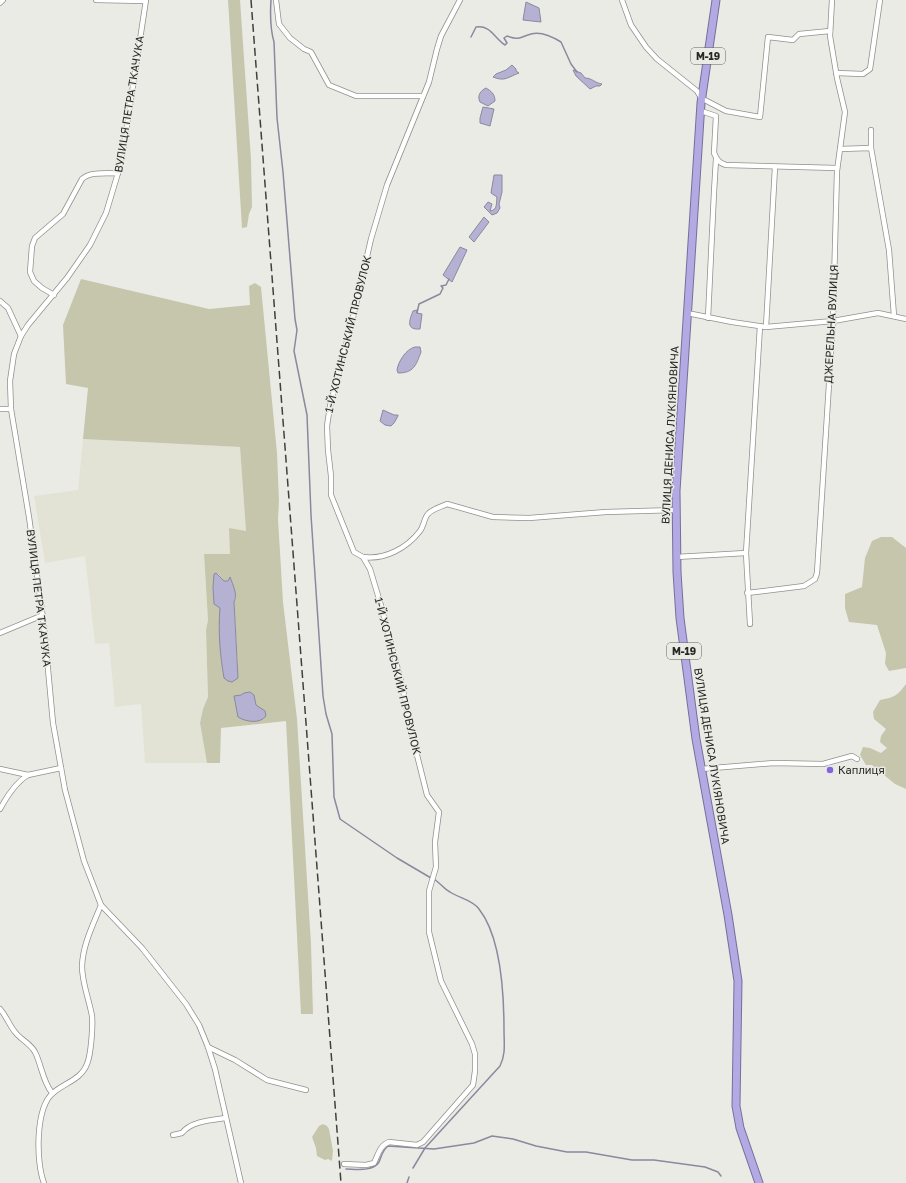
<svg xmlns="http://www.w3.org/2000/svg" width="906" height="1183" font-family="'Golos Text',sans-serif">
<rect width="100%" height="100%" fill="#ebebe5"/>
<path fill="#e3e3d5" d="M83 439 240 447 246 531 230 554H204L208 620 206 630 208 697 203 709 200 723 207 763H145L141 704 115 707 109 643 95 644 85 556 45 563 34 496 78 490Z"/>
<g fill="#c6c6ad" fill-rule="evenodd">
<path d="M228 0H240L251 159 252 207 249 214 247 227 242 228Z"/>
<path d="M81 279 209 309 250 305 249 286 255 283 261 287 277 453 279 501 278 519 283 602 297 719 311 944 313 1014H301L286 721 221 728 220 763H207L200 723 203 709 208 697 206 630 208 620 204 554H230L229 528 246 531 240 447 83 439 88 388 66 384 63 325ZM218 574 224 581H228L230 578 236 598 234 602 238 670 222 656 220 643V608L213 587 214 575Z"/>
<path d="M881 537H892L906 548V668L889 671 885 664 886 653 877 625 849 622 845 608V594L862 587 865 558 872 541Z"/>
<path d="M906 684V789L895 784 872 765H866L860 755 863 747 870 748 881 753 887 748 880 742 881 736 886 729 874 719 873 712 880 700C895 697 897 696 906 684Z"/>
<path d="M323 1124 327 1126 329 1129 333 1151 332 1161 328 1159 325 1160 317 1156 316 1148 312 1137 319 1126Z"/>
</g>
<g fill="#b5b1d3" stroke="#8b889f">
<path d="M526 2 539 8 541 22 523 20Z"/>
<path d="M512 65 516 69V71L519 73C508 77 505 82 493 77L496 74 506 70Z"/>
<path d="M573 70 581 73 585 78C592 78 595 83 602 84L600 86H596L590 89 576 76Z"/>
<path d="M486 88C491 91 495 94 495 101L488 106 480 102C477 96 480 91 486 88Z"/>
<path d="M483 107 494 109 490 126 480 123V118Z"/>
<path d="M494 175H502V192L499 204 500 208 497 213 492 215 484 207 488 202 492 204 490 211C498 210 496 203 497 197L491 193Z"/>
<path d="M484 217 489 222 474 242 469 237Z"/>
<path d="M460 247 467 250 452 282 443 275Z"/>
<path d="M417 310V313L422 314 420 329C406 330 409 321 413 311Z"/>
<path d="M415 347H420L421 352C416 365 414 373 398 373L397 370C398 362 406 349 415 347Z"/>
<path d="M383 410 394 415H398V416L394 423 391 426 385 425 380 421Z"/>
<path d="M216 573 224 581H228L230 577C233 585 238 595 234 602L238 678 232 682 228 681 224 678C220 655 218 631 220 608L214 604 213 587 214 574Z"/>
<path d="M244 693 250 692 254 695 256 705 265 711 266 716C260 724 246 722 238 717L234 696 241 695Z"/>
</g>
<g fill="none" stroke-linecap="round" stroke-linejoin="round">
<g stroke="#8b889f" stroke-width="1.5">
<path d="M271 0C270 15 270 28 274 42L277 118 283 172 295 319 297 330 294 351 307 415 311 515 323 696 326 714 332 734 334 797 340 819 397 858 431 878"/>
<path d="M471 37 476 27C491 25 494 38 505 45L507 43 504 38 507 36C521 41 519 37 531 34 541 31 553 37 561 42L571 64 577 72"/>
<path d="M417 313 419 304 440 294 443 288 441 286 446 285 449 279"/>
<path d="M413 1168 425 1148 500 1066C506 1054 504 1043 504 1030 504 995 501 937 479 909 473 900 459 898 450 892 444 889 440 883 434 879"/>
<path d="M346 1169C355 1169 373 1172 379 1162 382 1155 382 1151 388 1146L434 1149 474 1143 492 1136 513 1139 536 1146 567 1152H586L632 1160H654L705 1167 718 1172 721 1176"/>
<path d="M407 1183 409 1177"/>
</g>
<g stroke="#91908b" stroke-width="6">
<g id="minor">
<path d="M96 0 145 1"/>
<path d="M146 0 124 145 118 173 106 213 90 245 67 278 28 325 21 336 14 354 10 381 11 409 29 517 44 626 53 723 65 790 84 861 101 905 142 948 186 1004 199 1025 208 1047 215 1069 241 1183"/>
<path d="M276 0 279 24 290 38 304 49 311 52 329 85 356 96H423"/>
<path d="M622 0 631 25 646 47 657 59 697 91 701 98 726 111 760 117 768 37 793 40 799 34 830 31"/>
<path d="M0 3 3 0"/>
<path d="M836 73 863 74 870 69 880 0"/>
<path d="M701 111 716 116 714 153C717 160 719 163 726 165L837 168"/>
<path d="M871 130V148"/>
<path d="M840 149 871 148 889 250 894 316"/>
<path d="M54 295 42 288 34 281 30 272 32 246 35 238 63 214 82 179C91 171 106 174 118 173"/>
<path d="M0 301 8 308 21 336"/>
<path d="M687 313 732 322 766 327 833 321 878 313 906 319"/>
<path d="M708 318 714 192 716 159"/>
<path d="M766 327 775 167"/>
<path d="M0 409H11"/>
<path d="M363 557C385 560 407 548 420 531 424 526 424 518 428 514 432 509 441 507 447 504L493 517 529 518 606 512 676 510"/>
<path d="M676 557 746 553"/>
<path d="M747 593 804 586 815 579 817 573 833 321 837 171 845 112 837 78 830 36 832 0"/>
<path d="M750 624 746 553 760 326"/>
<path d="M0 633 43 615"/>
<path d="M0 769 28 775"/>
<path d="M701 769 774 763 823 764 852 756 857 759"/>
<path d="M0 809C6 798 16 782 28 775L61 768"/>
<path d="M0 1009C7 1017 9 1025 15 1032 21 1040 30 1043 35 1052 42 1066 42 1080 52 1093"/>
<path d="M208 1047 235 1060 267 1080 306 1090"/>
<path d="M173 1135 182 1133C191 1121 212 1120 226 1118"/>
<path d="M344 1164 366 1165 374 1163C378 1155 380 1145 389 1142L417 1145 423 1142 473 1085 475 1071V1054L472 1044 441 981 429 932V891L436 867 435 842 439 812 427 795 412 735 402 685 380 602 370 569 363 557 354 552 331 495V476L328 450 327 426 330 406 351 326 371 239 387 185 429 82 437 49 441 36 460 0"/>
<path d="M44 1183C36 1163 35 1108 53 1093 64 1083 81 1080 87 1064 91 1055 93 1026 92 1016 89 999 82 983 82 966 83 944 93 925 101 905"/>
</g>
</g>
<g stroke="#766e9c" stroke-width="9">
<path id="trunk" d="M716 0 701 103 676 491 677 572 680 618 696 739 728 915 738 981 736 1106 740 1128 759 1183"/>
</g>
<use href="#minor" stroke="#fff" stroke-width="4.5"/>
<use href="#trunk" stroke="#b3aae3" stroke-width="7"/>
<path stroke="#40403d" stroke-width="1.5" stroke-dasharray="8 4" stroke-linecap="butt" d="M251 0 341 1183"/>
</g>
<circle fill="#8265e0" stroke="#ebebe5" stroke-width="1.5" cx="830" cy="770" r="4"/>
<g text-anchor="middle" stroke-width="3" stroke-linejoin="round" paint-order="stroke">
<g fill="#ebebe5" stroke="#62625f" stroke-width="1">
<rect x="691" y="48" width="34" height="16" rx="3"/>
<rect x="667" y="643" width="34" height="16" rx="3"/>
</g>
<g font-size="10" font-weight="bold" fill="#282825">
<text x="708" y="60">М-19</text>
<text x="684" y="655">М-19</text>
</g>
<g font-size="11" fill="#282825" stroke="#ebebe5">
<text transform="translate(129 104) rotate(-81)" y="4">ВУЛИЦЯ ПЕТРА ТКАЧУКА</text>
<text transform="translate(831 324) rotate(-87)" y="4">ДЖЕРЕЛЬНА ВУЛИЦЯ</text>
<text transform="translate(348 334) rotate(-76)" y="4">1-Й ХОТИНСЬКИЙ ПРОВУЛОК</text>
<text transform="translate(670 435) rotate(-87)" y="4">ВУЛИЦЯ ДЕНИСА ЛУКІЯНОВИЧА</text>
<text transform="translate(39 598) rotate(83)" y="4">ВУЛИЦЯ ПЕТРА ТКАЧУКА</text>
<text transform="translate(398 676) rotate(76)" y="4">1-Й ХОТИНСЬКИЙ ПРОВУЛОК</text>
<text transform="translate(712 756) rotate(81)" y="4">ВУЛИЦЯ ДЕНИСА ЛУКІЯНОВИЧА</text>
</g>
<g font-size="11" fill="#282825" stroke="#ebebe5" text-anchor="start">
<text x="838" y="774">Каплиця</text>
</g>
</g>
</svg>
